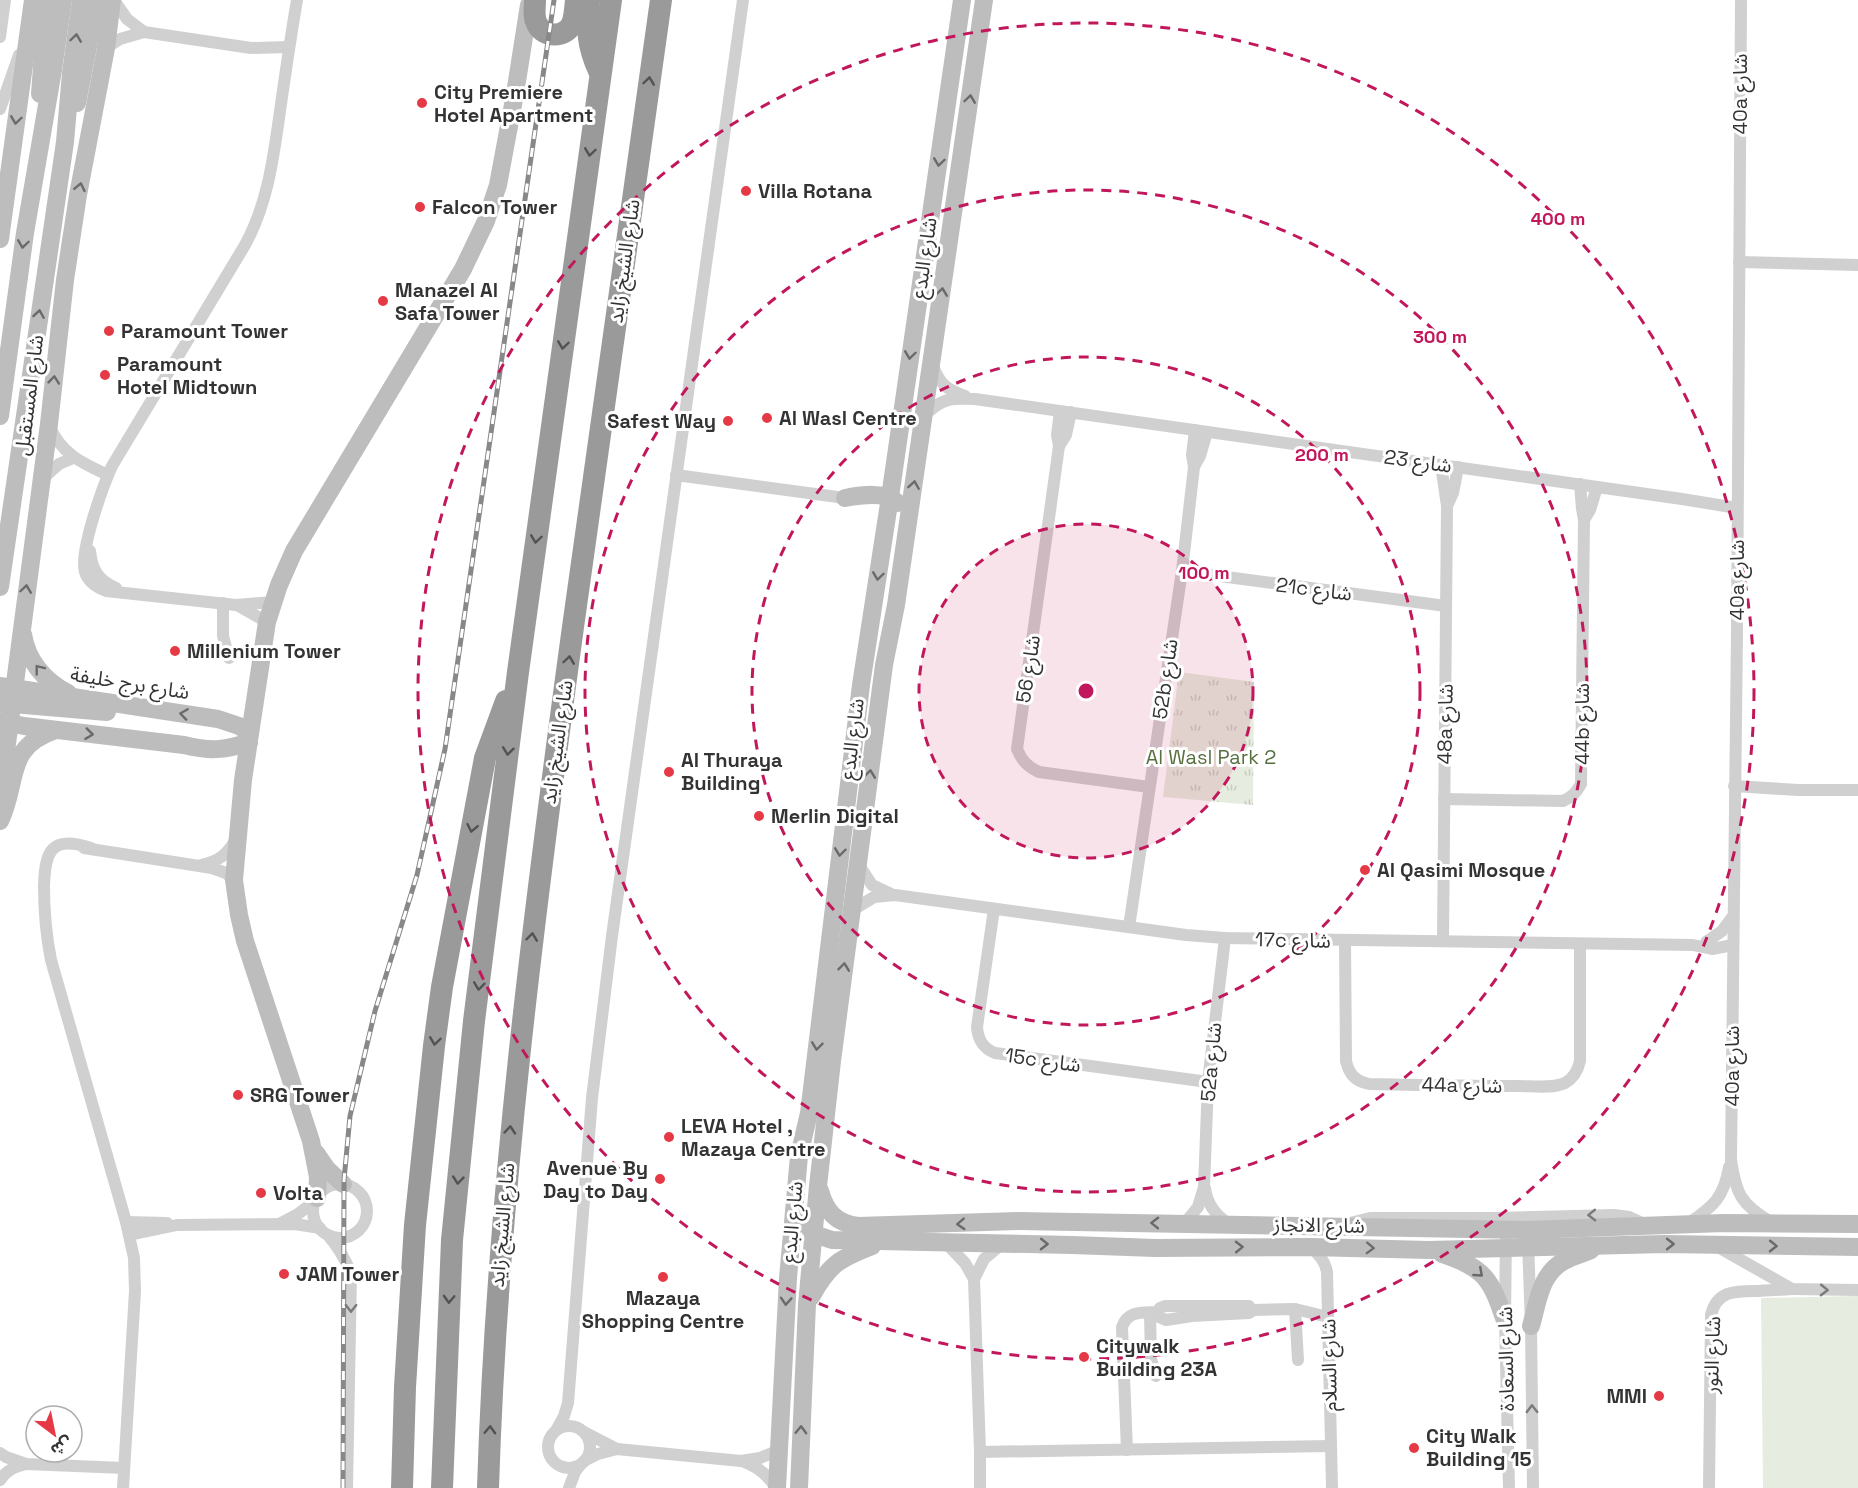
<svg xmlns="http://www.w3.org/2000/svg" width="1858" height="1488" font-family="'Space Grotesk','Noto Sans Arabic',sans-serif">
<defs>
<pattern id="park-tufts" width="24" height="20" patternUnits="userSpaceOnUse" patternTransform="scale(1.5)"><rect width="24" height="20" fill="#e6ecdf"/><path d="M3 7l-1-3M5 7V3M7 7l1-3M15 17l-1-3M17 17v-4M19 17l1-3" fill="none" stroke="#c6cbc0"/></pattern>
</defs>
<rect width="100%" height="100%" fill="#fff"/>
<path fill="#e6ecdf" d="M1858 1296V1488H1763L1761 1298Z"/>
<path fill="url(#park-tufts)" d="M1179 672 1254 682 1253 805 1163 797Z"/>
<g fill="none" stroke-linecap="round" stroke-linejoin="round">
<g stroke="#d0d0d0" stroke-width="12">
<path d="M114 0 127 19 144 32"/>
<path d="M1741 0 1737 632 1731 1160C1736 1193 1740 1204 1771 1222"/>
<path d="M0 37 5 0"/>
<path d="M106 48 120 39 144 32 251 48 289 47"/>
<path d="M0 109 19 55"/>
<path d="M1739 262 1858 265"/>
<path d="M932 364C940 384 945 389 965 396"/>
<path d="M1060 411 1057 435 1059 446 1017 749C1022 761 1028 767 1039 772L1149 787"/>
<path d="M924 416C942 398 950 398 975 399L1682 499 1737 508"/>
<path d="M49 425C61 454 82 463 108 475"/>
<path d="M1059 446 1066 435 1071 412"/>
<path d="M1441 465 1447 506 1443 941"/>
<path d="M1194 467 1200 456 1207 432"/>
<path d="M676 475 845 498"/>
<path d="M41 480 59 464 73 458"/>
<path d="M1447 506 1453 493 1458 467"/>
<path d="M1584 520 1590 510 1597 487"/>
<path d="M90 551C92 570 98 580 116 588"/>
<path d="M1182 571 1446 606"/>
<path d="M272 602 236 605 106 591C96 587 88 582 85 572 79 552 103 486 112 466L245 245C269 201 274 153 281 104 286 69 291 35 297 0"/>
<path d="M223 603V636L229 658"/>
<path d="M237 605 267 622"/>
<path d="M1734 786 1798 790H1858"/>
<path d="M1444 799 1563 801C1572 797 1576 793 1581 784L1584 520 1582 509 1580 484"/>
<path d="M84 848 212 868 226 873 234 880"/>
<path d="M91 848C52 835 45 850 44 886 44 911 46 935 51 960L126 1222 134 1258 135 1291 123 1488"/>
<path d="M201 865C219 861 227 855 236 839"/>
<path d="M859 865 872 885 891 894"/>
<path d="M994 909 977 1027C978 1040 983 1048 995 1053L1208 1082"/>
<path d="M851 911 874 897 895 895 1186 935 1225 938 1693 945 1712 949 1733 945"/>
<path d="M1129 927 1182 571 1194 467 1192 455 1195 430"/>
<path d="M1345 941 1346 1061C1349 1074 1355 1081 1369 1084 1419 1085 1469 1086 1518 1086 1532 1086 1552 1089 1565 1083 1574 1078 1578 1070 1580 1061V944"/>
<path d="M1706 942 1722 931 1733 916"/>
<circle cx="340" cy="1211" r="27"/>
<path d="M1205 1188C1207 1204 1215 1215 1229 1224"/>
<path d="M126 1222 167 1223"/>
<path d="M281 1223 298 1214 315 1201"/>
<path d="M1350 1223 1370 1218H1497L1614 1215 1629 1217 1642 1223"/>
<path d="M1689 1223C1714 1206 1724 1197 1729 1167"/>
<path d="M1184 1224 1198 1207 1204 1187 1208 1082 1225 938"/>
<path d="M1506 1230 1505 1321 1509 1488"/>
<path d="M129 1235 177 1225 295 1224 320 1228"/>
<path d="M328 1235C339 1248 346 1259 351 1275L347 1488"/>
<path d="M1528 1241 1531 1326 1533 1488"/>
<path d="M946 1243 965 1263 974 1279 980 1452V1488"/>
<path d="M1311 1247C1319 1255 1325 1261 1327 1272L1332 1488"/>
<path d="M1718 1247 1792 1289 1858 1290"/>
<path d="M974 1279 984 1259 1002 1244"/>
<path d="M1165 1306H1249L1252 1311 1249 1313 1192 1316 1166 1320 1159 1317 1157 1312 1160 1308Z"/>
<path d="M1295 1309 1298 1360"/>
<path d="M1252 1310 1295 1309 1328 1317"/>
<path d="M1150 1313 1151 1359 1156 1376"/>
<circle cx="569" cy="1447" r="21"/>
<path d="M557 1429 564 1416 568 1403 592 1098 612 936 743 0"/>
<path d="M584 1432 617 1449"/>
<path d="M1127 1450 1122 1327C1128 1310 1143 1313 1157 1312"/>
<path d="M980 1452 1331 1446"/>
<path d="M0 1453 6 1457 26 1464 124 1468"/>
<path d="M584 1461 598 1454 617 1449 741 1461 760 1458 779 1450"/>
<path d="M742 1461C757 1466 768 1475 776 1488"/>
<path d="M0 1480C7 1470 14 1467 26 1464"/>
<path d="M569 1488 575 1472 581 1464"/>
<path d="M1709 1488 1711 1315C1717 1290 1736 1291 1758 1291 1769 1290 1780 1290 1792 1289"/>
</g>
<g stroke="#bdbdbd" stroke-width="18">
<path d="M40 94 47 0"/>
<path d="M77 103 97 0"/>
<path d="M0 239 33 0"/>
<path d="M0 416 25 233 53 70 63 0"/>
<path d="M845 498C861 495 886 491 898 503"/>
<path d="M0 587 65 142 71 73 81 0"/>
<path d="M23 634C27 660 44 681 68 693"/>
<path d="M0 686 218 719 239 726 250 733"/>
<path d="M0 703 107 712"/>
<path d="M0 721 24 726 184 745C209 751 224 751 249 742"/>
<path d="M0 797 49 424 65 280 78 195 106 48 112 0"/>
<path d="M0 821C19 782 4 747 56 730"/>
<path d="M316 1153 327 1169 343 1184"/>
<path d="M820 1191C826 1212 836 1223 858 1226L1018 1221 1527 1230 1724 1223 1858 1224"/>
<path d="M317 1198 318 1177 311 1141 245 941 239 915 234 880 243 780 267 622 279 585 294 551 463 269 486 221 498 185 515 94 529 5"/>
<path d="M807 1225 814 1234 832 1240 1072 1245 1155 1248 1311 1247 1429 1250 1665 1244 1858 1247"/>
<path d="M1442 1254C1485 1268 1491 1279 1505 1321"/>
<path d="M811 1297C829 1265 838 1259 872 1246"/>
<path d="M1531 1326C1538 1302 1540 1274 1564 1261 1573 1256 1582 1254 1591 1250"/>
<path d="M777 1488 788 1278 799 1156 809 1113 861 685 890 497 962 0"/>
<path d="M799 1488 807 1304 818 1186 832 1061 884 665 896 605 984 0"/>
</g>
<g stroke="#9a9a9a" stroke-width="22">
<path d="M535 0C535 8 533 17 537 24 544 38 565 38 572 24 575 17 575 8 576 0"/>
<path d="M589 0C587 28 587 45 599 71"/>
<path d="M402 1488 405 1387 415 1225 434 1046 442 987 485 758 506 701"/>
<path d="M442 1488 452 1240 474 1021 518 672 611 0"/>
<path d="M488 1488C497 1199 534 913 573 627 602 418 631 209 661 0"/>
</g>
<g stroke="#888" stroke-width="5">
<path id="rail" d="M343 1488 344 1180 350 1116 375 1011 417 875 445 749 554 0"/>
</g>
<use href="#rail" stroke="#fff" stroke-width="3" stroke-dasharray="9" stroke-linecap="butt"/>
</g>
<defs><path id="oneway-chevron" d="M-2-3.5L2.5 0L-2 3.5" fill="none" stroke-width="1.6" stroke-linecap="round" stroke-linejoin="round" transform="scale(1.5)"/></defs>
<g stroke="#6a6a6a">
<use href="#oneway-chevron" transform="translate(76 38) rotate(-82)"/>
<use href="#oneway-chevron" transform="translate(970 99) rotate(-82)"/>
<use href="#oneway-chevron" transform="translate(16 120) rotate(98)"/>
<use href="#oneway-chevron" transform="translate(939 162) rotate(98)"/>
<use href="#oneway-chevron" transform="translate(80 187) rotate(-78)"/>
<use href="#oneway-chevron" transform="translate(23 244) rotate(98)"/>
<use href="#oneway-chevron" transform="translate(942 292) rotate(-82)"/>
<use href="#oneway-chevron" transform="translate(39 314) rotate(-81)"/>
<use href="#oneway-chevron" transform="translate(910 355) rotate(98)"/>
<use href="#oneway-chevron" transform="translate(54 380) rotate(-84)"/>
<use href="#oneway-chevron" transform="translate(914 485) rotate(-81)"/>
<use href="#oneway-chevron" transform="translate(878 576) rotate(98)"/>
<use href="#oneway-chevron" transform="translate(26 589) rotate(-82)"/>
<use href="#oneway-chevron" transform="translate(39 669) rotate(-128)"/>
<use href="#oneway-chevron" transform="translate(184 714) rotate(-172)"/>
<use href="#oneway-chevron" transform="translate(89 734) rotate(7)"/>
<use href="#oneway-chevron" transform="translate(870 774) rotate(-83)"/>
<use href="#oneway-chevron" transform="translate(840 852) rotate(97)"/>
<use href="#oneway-chevron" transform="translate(844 967) rotate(-83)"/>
<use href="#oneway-chevron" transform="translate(817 1046) rotate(97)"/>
<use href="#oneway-chevron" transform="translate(1155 1223) rotate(-179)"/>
<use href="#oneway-chevron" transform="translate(961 1224) rotate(177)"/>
<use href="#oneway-chevron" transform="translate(1044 1244) rotate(1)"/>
<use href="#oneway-chevron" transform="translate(1670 1244)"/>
<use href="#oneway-chevron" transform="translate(1773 1246) rotate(1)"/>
<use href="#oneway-chevron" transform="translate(1239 1247) rotate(-1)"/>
<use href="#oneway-chevron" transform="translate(1370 1248) rotate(2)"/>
<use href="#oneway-chevron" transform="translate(1479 1273) rotate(41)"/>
<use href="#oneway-chevron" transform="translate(786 1301) rotate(94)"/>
<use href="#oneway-chevron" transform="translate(801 1430) rotate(-88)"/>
</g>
<g stroke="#525252">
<use href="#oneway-chevron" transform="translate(649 81) rotate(-82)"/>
<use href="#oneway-chevron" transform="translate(590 152) rotate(98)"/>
<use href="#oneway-chevron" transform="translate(563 345) rotate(98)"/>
<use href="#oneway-chevron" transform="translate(536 539) rotate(98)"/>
<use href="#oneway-chevron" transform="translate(569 660) rotate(-82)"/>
<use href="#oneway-chevron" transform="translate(508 751) rotate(97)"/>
<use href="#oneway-chevron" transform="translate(472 828) rotate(101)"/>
<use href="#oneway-chevron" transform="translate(532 937) rotate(-83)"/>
<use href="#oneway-chevron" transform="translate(479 986) rotate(97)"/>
<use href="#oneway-chevron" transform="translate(435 1041) rotate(98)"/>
<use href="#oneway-chevron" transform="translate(510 1130) rotate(-85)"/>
<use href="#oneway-chevron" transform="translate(458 1180) rotate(96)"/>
<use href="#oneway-chevron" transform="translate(449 1299) rotate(92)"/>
<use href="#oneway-chevron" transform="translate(490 1430) rotate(-88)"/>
</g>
<g stroke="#7a7a7a">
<use href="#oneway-chevron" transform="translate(1592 1215) rotate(179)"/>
<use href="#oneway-chevron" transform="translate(1824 1290) rotate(1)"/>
<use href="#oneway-chevron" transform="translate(351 1308) rotate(91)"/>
<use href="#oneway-chevron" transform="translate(1532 1409) rotate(-91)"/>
</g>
<circle cx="1086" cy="691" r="167" fill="#c2185b" fill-opacity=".12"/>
<g fill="none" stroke="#c2185b" stroke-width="3" stroke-dasharray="10 8">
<circle cx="1086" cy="691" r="167"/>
<circle cx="1086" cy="691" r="334"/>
<circle cx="1086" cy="691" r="501"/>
<circle cx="1086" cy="691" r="668"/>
</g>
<g fill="#e63946" stroke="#fff" stroke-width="2">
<circle cx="422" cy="103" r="6"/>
<circle cx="746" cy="191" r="6"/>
<circle cx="420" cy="207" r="6"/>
<circle cx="383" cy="301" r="6"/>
<circle cx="109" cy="331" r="6"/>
<circle cx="105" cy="375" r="6"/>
<circle cx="767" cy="418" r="6"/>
<circle cx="728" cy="421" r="6"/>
<circle cx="175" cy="651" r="6"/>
<circle cx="669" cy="772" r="6"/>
<circle cx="759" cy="816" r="6"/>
<circle cx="1365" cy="870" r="6"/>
<circle cx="238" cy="1095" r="6"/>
<circle cx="669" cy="1137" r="6"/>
<circle cx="660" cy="1179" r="6"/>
<circle cx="261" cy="1193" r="6"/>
<circle cx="284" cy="1274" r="6"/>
<circle cx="663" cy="1277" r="6"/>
<circle cx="1084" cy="1357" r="6"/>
<circle cx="1659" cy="1396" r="6"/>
<circle cx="1414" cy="1448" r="6"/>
</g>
<g text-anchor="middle" stroke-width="6" stroke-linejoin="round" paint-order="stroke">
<g font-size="20" font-weight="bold" fill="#333" stroke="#fff" text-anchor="start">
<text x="434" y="99">City Premiere<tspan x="434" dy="23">Hotel Apartment</tspan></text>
<text x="758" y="198">Villa Rotana</text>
<text x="432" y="214">Falcon Tower</text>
<text x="395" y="297">Manazel Al<tspan x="395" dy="23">Safa Tower</tspan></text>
<text x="121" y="338">Paramount Tower</text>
<text x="117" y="371">Paramount<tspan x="117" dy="23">Hotel Midtown</tspan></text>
<text x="779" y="425">Al Wasl Centre</text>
<text x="716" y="428" text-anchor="end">Safest Way</text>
<text x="187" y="658">Millenium Tower</text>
<text x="681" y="767">Al Thuraya<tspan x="681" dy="23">Building</tspan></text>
<text x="771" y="823">Merlin Digital</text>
<text x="1377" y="877">Al Qasimi Mosque</text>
<text x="250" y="1102">SRG Tower</text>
<text x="681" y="1133">LEVA Hotel ,<tspan x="681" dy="23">Mazaya Centre</tspan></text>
<text x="648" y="1175" text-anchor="end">Avenue By<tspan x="648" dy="23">Day to Day</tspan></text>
<text x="273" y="1200">Volta</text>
<text x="296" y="1281">JAM Tower</text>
<text x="663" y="1305" text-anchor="middle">Mazaya<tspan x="663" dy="23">Shopping Centre</tspan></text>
<text x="1096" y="1353">Citywalk<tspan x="1096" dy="23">Building 23A</tspan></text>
<text x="1647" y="1403" text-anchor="end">MMI</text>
<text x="1426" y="1443">City Walk<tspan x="1426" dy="23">Building 15</tspan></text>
</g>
<g font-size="20" fill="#333" stroke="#fff">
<text transform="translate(1740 94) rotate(-90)" y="7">40a شارع</text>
<text transform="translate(924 258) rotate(-82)" y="7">شارع البدع</text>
<text transform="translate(624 261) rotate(-82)" y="7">شارع الشيخ زايد</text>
<text transform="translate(29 395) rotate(-83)" y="7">شارع المستقبل</text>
<text transform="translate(1418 461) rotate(8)" y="7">شارع 23</text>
<text transform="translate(1737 580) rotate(-90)" y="7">40a شارع</text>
<text transform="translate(1314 589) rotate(7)" y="7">21c شارع</text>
<text transform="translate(1028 669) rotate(-81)" y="7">شارع 56</text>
<text transform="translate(1165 679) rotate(-82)" y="7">52b شارع</text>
<text transform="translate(130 683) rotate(9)" y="7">شارع برج خليفة</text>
<text transform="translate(1445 724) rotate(-89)" y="7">48a شارع</text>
<text transform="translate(1582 724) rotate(-90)" y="7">44b شارع</text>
<text transform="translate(852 739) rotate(-83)" y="7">شارع البدع</text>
<text transform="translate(557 742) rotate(-82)" y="7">شارع الشيخ زايد</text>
<text transform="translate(1293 940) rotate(1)" y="7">17c شارع</text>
<text transform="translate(1043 1060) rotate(8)" y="7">15c شارع</text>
<text transform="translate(1211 1062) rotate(-85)" y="7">52a شارع</text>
<text transform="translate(1732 1066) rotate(-90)" y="7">40a شارع</text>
<text transform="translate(1462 1085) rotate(1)" y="7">44a شارع</text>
<text transform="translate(792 1222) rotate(-85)" y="7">شارع البدع</text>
<text transform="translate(502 1225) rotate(-85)" y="7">شارع الشيخ زايد</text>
<text transform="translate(1319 1225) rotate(1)" y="7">شارع الانجاز</text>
<text transform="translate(1712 1355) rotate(-88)" y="7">شارع النور</text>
<text transform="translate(1506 1359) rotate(-91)" y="7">شارع السعادة</text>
<text transform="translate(1329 1365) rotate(-91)" y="7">شارع السلام</text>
</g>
<g font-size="20" fill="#56703f" stroke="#fff">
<text x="1211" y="764">Al Wasl Park 2</text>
</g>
</g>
<circle cx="1086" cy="691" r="9" fill="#c2185b" stroke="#fff" stroke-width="3"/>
<g font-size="18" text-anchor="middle" font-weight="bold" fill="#c2185b" stroke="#fff" stroke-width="6" stroke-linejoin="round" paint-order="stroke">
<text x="1558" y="225">400 m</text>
<text x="1440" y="343">300 m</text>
<text x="1322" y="461">200 m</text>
<text x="1204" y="579">100 m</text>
</g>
<g transform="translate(54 1434) rotate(148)"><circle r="28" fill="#ffffff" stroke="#adadad" stroke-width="1.5"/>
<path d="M0-4.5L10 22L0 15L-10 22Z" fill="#e63946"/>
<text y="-9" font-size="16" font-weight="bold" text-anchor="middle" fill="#333333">ش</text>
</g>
</svg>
